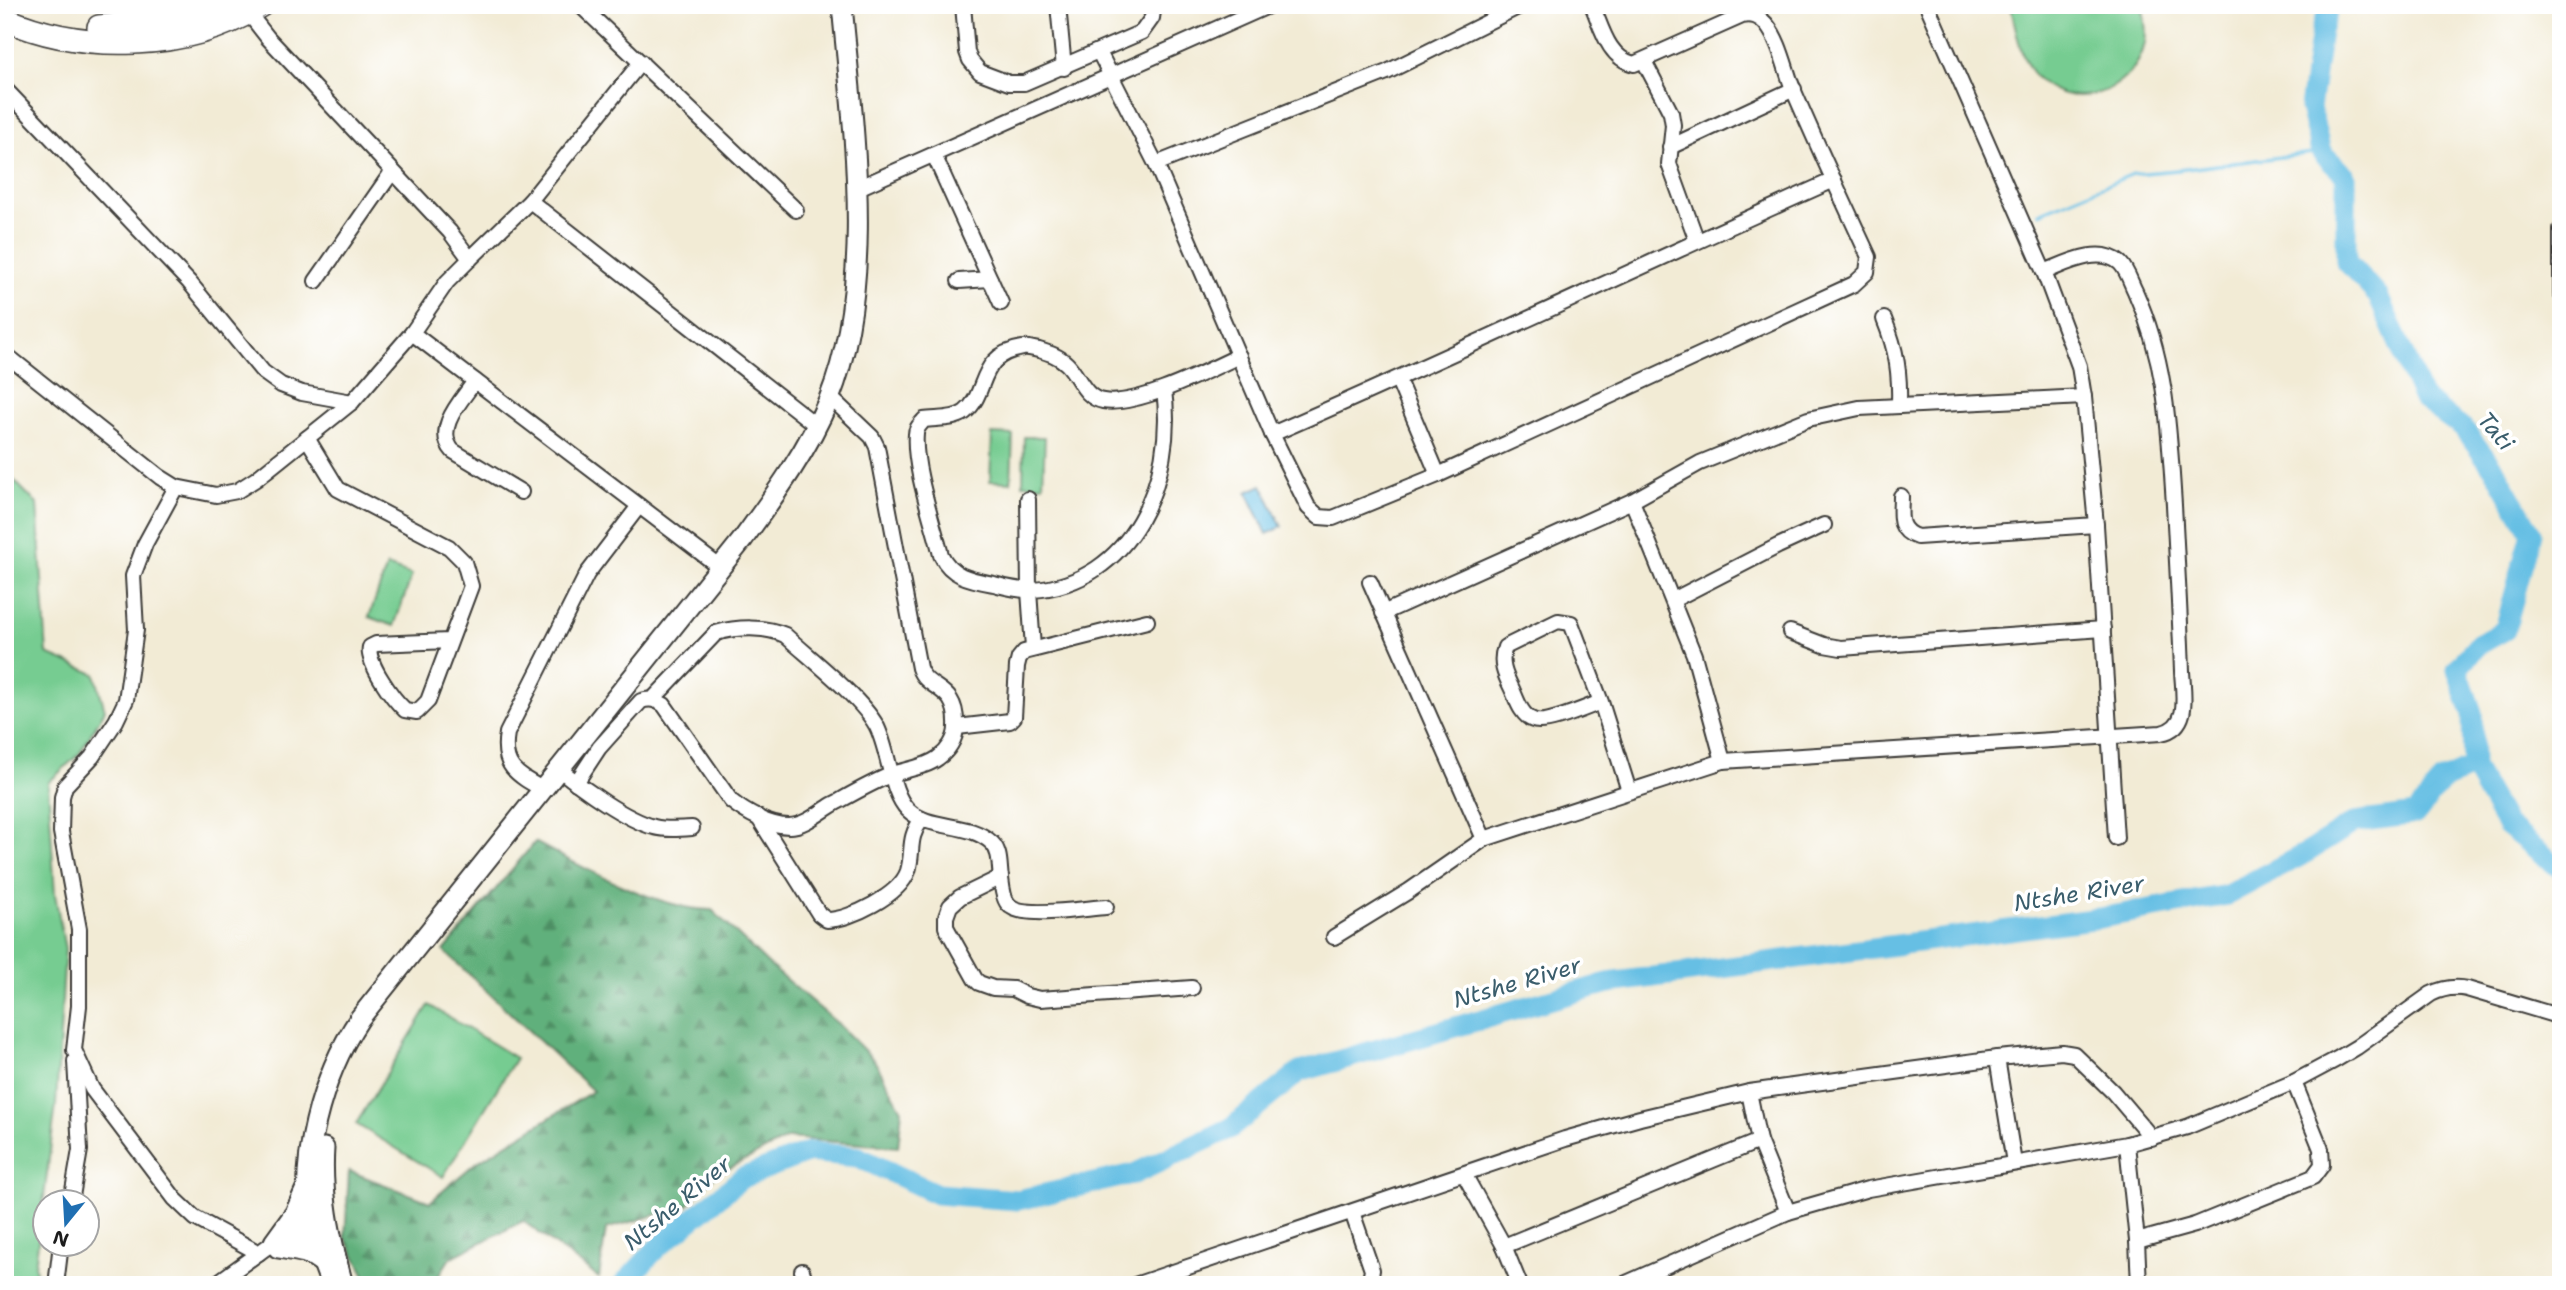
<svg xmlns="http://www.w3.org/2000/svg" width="2566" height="1290" font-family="'Shantell Sans',sans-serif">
<defs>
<pattern id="forest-firs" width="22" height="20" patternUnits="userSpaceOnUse" patternTransform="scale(1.75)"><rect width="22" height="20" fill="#60b07b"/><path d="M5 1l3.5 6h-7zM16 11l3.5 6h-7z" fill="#4e8e64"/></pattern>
</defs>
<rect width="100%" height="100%" fill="#fff"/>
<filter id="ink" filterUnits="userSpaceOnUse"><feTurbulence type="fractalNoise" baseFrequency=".0143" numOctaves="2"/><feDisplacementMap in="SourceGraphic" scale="14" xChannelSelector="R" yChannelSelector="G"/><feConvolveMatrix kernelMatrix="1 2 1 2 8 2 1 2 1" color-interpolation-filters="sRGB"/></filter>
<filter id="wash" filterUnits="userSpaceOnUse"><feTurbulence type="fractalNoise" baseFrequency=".00686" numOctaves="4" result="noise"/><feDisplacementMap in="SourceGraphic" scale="28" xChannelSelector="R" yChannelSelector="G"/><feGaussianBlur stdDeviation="1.57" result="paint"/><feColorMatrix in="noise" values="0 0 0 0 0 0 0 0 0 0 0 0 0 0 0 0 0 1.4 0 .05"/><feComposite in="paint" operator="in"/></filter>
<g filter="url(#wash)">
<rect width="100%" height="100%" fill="#f2ebd5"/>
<g fill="#76cc91" stroke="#497456" stroke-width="2">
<path d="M2010 5H2142C2145 18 2147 30 2145 43 2134 94 2066 117 2032 72 2019 55 2016 26 2010 5Z"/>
<path d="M992 434 1013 435 1011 482 990 481Z"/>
<path d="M1024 437H1045L1043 485 1023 484Z"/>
<path d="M5 471 37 504 47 654 95 674 105 710 79 754 48 783 55 894 65 949 56 1105 35 1266 38 1285H5Z"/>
<path d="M387 566 412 575 394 626 369 617Z"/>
<path d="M429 1005 516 1058 443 1177 356 1124Z"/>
</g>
<path fill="url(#forest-firs)" stroke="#3e664c" stroke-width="2" d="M535 842C581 867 660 910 712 910L768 964 837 1023 874 1060 902 1110 898 1147 788 1138 716 1175 687 1206 606 1229 599 1278 523 1221 450 1258 433 1285H370L345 1237 349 1171 430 1202 474 1164 593 1091 444 951Z"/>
<path fill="#66bfe4" stroke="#416e80" stroke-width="2" d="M1262 485 1282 527 1267 534 1247 492Z"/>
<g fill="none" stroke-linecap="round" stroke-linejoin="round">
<path stroke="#66bfe4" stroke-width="3.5" d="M2039 213 2133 174 2178 170 2321 152"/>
<g stroke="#66bfe4" stroke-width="21">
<path d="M2330 5 2321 31 2310 108 2321 152 2346 176V261L2378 296 2423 399 2463 428 2497 473 2531 533 2505 630 2478 645 2457 669 2472 713 2473 767 2506 825 2561 869"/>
<path d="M623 1285 656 1249 742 1178 809 1152 858 1157 937 1194 1018 1200 1134 1174 1231 1128 1299 1072 1608 983 2100 918 2227 895 2306 853 2355 822 2416 814 2442 781 2473 767"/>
</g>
</g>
</g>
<g filter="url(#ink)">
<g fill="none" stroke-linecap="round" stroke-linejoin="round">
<g stroke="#3c3b38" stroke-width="18">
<g id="street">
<path d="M580 5 796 210"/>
<path d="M963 5 967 52 970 60 980 72 1009 83H1024L1142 32 1152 18 1154 5"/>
<path d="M1058 5 1064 68"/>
<path d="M1927 5 2044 272 2079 366 2084 397 2096 525 2116 838"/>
<path d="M243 6 268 38 450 232 470 259 447 282 412 333 721 568"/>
<path d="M1099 52 1156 164 1272 434 1308 507 1319 517 1333 518 1438 475 1854 284 1867 272 1869 257C1843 201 1817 145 1793 89 1785 68 1780 41 1766 24 1759 16 1752 14 1742 16L1634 64C1608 58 1602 28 1592 5"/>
<path d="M1644 61 1671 113 1673 125 1669 164 1697 241"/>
<path d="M5 89 189 282 263 372 281 385 302 393 352 402"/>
<path d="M1670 147 1794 89"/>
<path d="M934 155 1001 303"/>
<path d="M1156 164 1387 72 1522 5"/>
<path d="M858 188 1270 5"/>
<path d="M530 201 817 426"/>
<path d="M2561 229V294"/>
<path d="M470 259 530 201 641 62"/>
<path d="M316 281 392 172"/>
<path d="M959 281 990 279"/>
<path d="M1884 319C1897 351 1900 373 1899 406"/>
<path d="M5 354 160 477 176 487 216 495 237 491 256 479 352 402 412 333"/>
<path d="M1398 380 1438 475"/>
<path d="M475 381C462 400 433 429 453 451L521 492"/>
<path d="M1164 390C1176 478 1132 584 1032 590 1020 591 1006 587 994 584 972 580 951 577 941 555 933 522 913 466 916 434 916 428 920 425 924 420 936 418 955 420 965 412 989 393 976 355 1023 348 1028 347 1033 349 1039 350 1049 353 1059 356 1067 364 1079 376 1084 398 1103 401 1137 407 1207 371 1239 356"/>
<path d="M1272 434C1461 352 1646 263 1834 180"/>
<path d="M307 438 338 489 449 547 464 562 471 586 428 701 417 712 405 710C393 699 366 662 370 647L376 644 449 641"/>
<path d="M176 487 145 544 133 576 136 630 126 700 116 721 92 757 65 786 62 797 61 832 79 929V1006L74 1050 92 1089 175 1199 195 1218 259 1253"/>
<path d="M1901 496C1901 514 1896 530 1917 537L2096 525"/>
<path d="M1028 499 1029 591 1033 648"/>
<path d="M1632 501 1694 655 1723 761"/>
<path d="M1370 582 1484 839"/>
<path d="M1673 600 1778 546 1824 525"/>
<path d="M1383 613 1632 501 1700 463 1808 419 1859 408 2084 397"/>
<path d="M1790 632 1824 645 1841 648 2103 629"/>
<path d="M653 699 716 633C737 627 765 626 785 635 811 659 860 697 876 725 889 749 890 792 908 810 930 831 969 821 992 843 1001 852 999 866 1001 878 1002 886 1003 898 1008 904 1020 920 1086 908 1106 907"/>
<path d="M1601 702C1587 707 1545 726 1533 720 1521 715 1517 700 1512 689 1505 675 1499 662 1505 647L1558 621 1571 623 1601 702 1629 791"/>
<path d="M957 727 1010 721 1014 717 1017 666 1019 658 1024 652 1147 621"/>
<path d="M559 769C582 788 626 820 654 827 666 830 679 829 692 828"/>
<path d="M576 783 599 748 641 701C651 698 656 700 664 705L731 801C746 813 769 826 789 826 804 826 819 813 832 805 852 794 872 782 893 774 908 769 926 767 938 758 948 751 956 739 956 727 958 684 927 692 919 668L877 447 872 437 830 397"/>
<path d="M544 790C517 775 501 767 507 733L587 574 639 506"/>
<path d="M758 817 819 914 827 920C850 920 900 895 908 871 914 850 907 839 922 819"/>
<path d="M1001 877 960 897 950 906 946 917V927L975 979 979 983 993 988 1013 989 1027 996 1040 999 1192 988"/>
<path d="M1334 937 1409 891 1484 839 1723 761 2161 733C2191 727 2183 694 2182 671 2180 616 2177 561 2174 505 2169 430 2167 362 2135 291 2131 283 2127 270 2120 263 2099 245 2065 264 2044 272"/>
<path d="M1997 1058 2014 1163"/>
<path d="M1749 1092 1759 1141 1788 1212"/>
<path d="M2127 1144 2137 1241 2139 1285"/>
<path d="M1464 1174 1504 1246 1520 1285"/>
<path d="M71 1202 80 1150 75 1061"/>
<path d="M1352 1212 1372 1270 1369 1285"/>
<path d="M2137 1241 2195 1225 2313 1177 2322 1165 2321 1149 2294 1082"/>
<path d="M1504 1246 1759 1141"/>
<path d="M278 1248 321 1231"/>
<path d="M802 1271 807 1285"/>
<path d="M56 1285 61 1244"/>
<path d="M214 1285 274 1242 319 1219"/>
<path d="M1135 1285 1565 1139 1640 1118 1749 1092 1997 1058 2062 1052 2074 1054 2113 1092 2152 1138"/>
<path d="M1622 1285 1788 1212 1868 1189 2127 1144 2187 1127 2294 1082 2337 1059 2357 1047 2431 994C2443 988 2454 986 2467 989L2561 1017"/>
</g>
</g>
<g stroke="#3c3b38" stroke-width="23">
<g id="secondary">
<path d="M324 1148C321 1194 330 1236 342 1281"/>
<path d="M274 1242 295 1213 307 1186"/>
<path d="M278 1248C296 1251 308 1251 323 1263"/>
<path d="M331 1285C325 1268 318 1251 313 1234 296 1165 322 1075 360 1018L743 539C775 495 808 450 829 399 876 283 853 127 842 5"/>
</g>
</g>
<g stroke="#3c3b38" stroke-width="26">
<g id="primary">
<path d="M5 19C83 53 188 51 261 5"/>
<path d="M99 27 161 21 220 5"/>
</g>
</g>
<use href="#street" stroke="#fff" stroke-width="14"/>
<use href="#secondary" stroke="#fff" stroke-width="19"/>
<use href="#primary" stroke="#fff" stroke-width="23"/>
</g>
</g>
<g text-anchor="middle" stroke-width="7" stroke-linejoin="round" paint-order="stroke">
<g font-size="23" font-style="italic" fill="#3a5d6c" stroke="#fff">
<text transform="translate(2496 431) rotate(50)" y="8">Tati</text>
<text transform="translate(2079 893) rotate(-9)" y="8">Ntshe River</text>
<text transform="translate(1517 982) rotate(-16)" y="8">Ntshe River</text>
<text transform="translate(677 1203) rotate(-40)" y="8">Ntshe River</text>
</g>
</g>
<rect width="2566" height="1290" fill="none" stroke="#fff" stroke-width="28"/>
<g transform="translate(66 1223) rotate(198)"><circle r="33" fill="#ffffff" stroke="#a4a4a4" stroke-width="2"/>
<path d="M0-5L12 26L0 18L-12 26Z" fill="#1f6fb2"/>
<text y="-10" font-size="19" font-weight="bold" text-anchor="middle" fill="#1c1c1c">N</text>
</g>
</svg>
